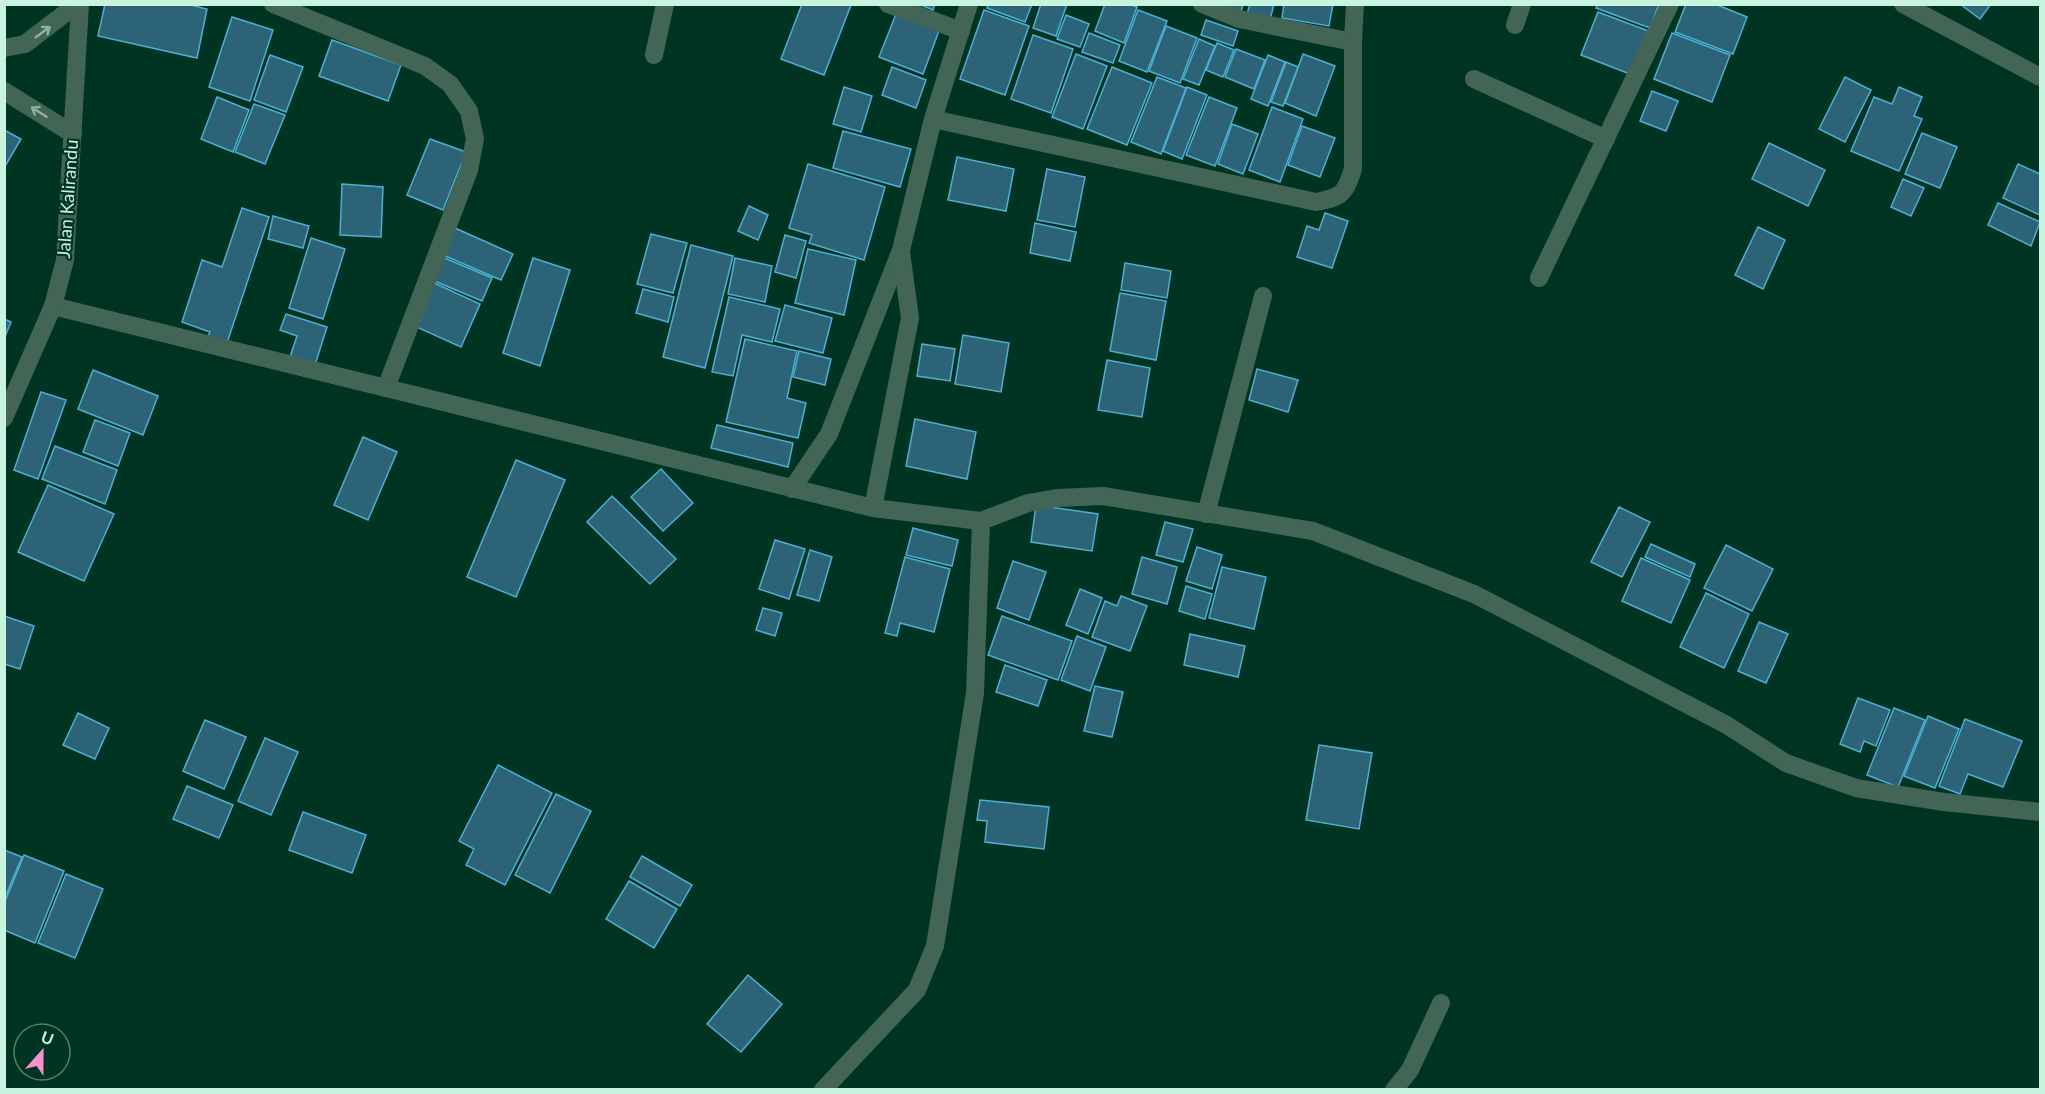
<svg xmlns="http://www.w3.org/2000/svg" width="2045" height="1094" font-family="Lato,sans-serif">
<rect width="100%" height="100%" fill="#003422"/>
<g fill="#2d6376" stroke="#4bb0d4" stroke-width="1.5">
<path d="M105 4H186L207 9 197 58 98 36Z"/>
<path d="M802 4 851 5 824 75 781 59Z"/>
<path d="M919 4H935L933 10Z"/>
<path d="M988 4H1032L1025 22 987 8Z"/>
<path d="M1041 4H1067L1056 36 1033 28Z"/>
<path d="M1105 4H1129L1137 7 1124 43 1095 31Z"/>
<path d="M1221 4H1243L1241 12Z"/>
<path d="M1250 4H1274L1270 20 1247 14Z"/>
<path d="M1284 4H1333L1329 26 1282 18Z"/>
<path d="M1598 4H1659L1650 28 1596 8Z"/>
<path d="M1686 4H1715L1747 17 1733 54 1675 32Z"/>
<path d="M1960 4H1991L1980 19Z"/>
<path d="M984 10 1029 26 1005 95 960 79Z"/>
<path d="M1138 10 1167 21 1147 72 1119 61Z"/>
<path d="M1598 12 1651 32 1635 76 1581 55Z"/>
<path d="M896 14 939 31 923 74 879 57Z"/>
<path d="M1066 15 1089 24 1080 47 1057 39Z"/>
<path d="M232 17 273 30 250 101 209 87Z"/>
<path d="M1206 20 1238 31 1233 46 1201 35Z"/>
<path d="M1166 26 1197 38 1180 83 1149 71Z"/>
<path d="M1089 33 1120 45 1113 63 1082 52Z"/>
<path d="M1672 33 1730 55 1712 102 1654 79Z"/>
<path d="M1033 35 1073 49 1051 113 1011 99Z"/>
<path d="M1199 39 1215 46 1199 85 1183 79Z"/>
<path d="M332 40 401 65 388 101 319 76Z"/>
<path d="M1217 43 1234 50 1223 77 1206 70Z"/>
<path d="M1236 49 1265 60 1254 89 1225 77Z"/>
<path d="M1076 54 1107 66 1083 129 1052 117Z"/>
<path d="M1303 54 1335 66 1316 116 1285 103Z"/>
<path d="M270 55 303 67 286 112 254 100Z"/>
<path d="M1268 55 1285 62 1268 106 1251 99Z"/>
<path d="M1286 62 1298 67 1283 106 1271 102Z"/>
<path d="M892 67 926 80 916 108 882 95Z"/>
<path d="M1112 67 1152 83 1127 145 1087 129Z"/>
<path d="M1157 77 1186 88 1161 154 1131 142Z"/>
<path d="M1845 77 1871 90 1845 142 1819 129Z"/>
<path d="M844 87 872 96 861 132 833 124Z"/>
<path d="M1187 87 1207 95 1182 159 1163 151Z"/>
<path d="M1899 87 1922 97 1914 116 1922 119 1899 171 1851 151 1874 97 1892 104Z"/>
<path d="M1652 91 1678 101 1666 131 1640 121Z"/>
<path d="M217 97 249 110 233 152 201 139Z"/>
<path d="M1209 97 1237 108 1215 166 1186 155Z"/>
<path d="M254 104 285 115 265 164 235 152Z"/>
<path d="M1272 107 1303 119 1280 182 1249 170Z"/>
<path d="M1232 124 1258 134 1243 174 1218 164Z"/>
<path d="M1302 126 1335 138 1320 177 1288 165Z"/>
<path d="M4 130 21 139 4 168Z"/>
<path d="M843 131 911 149 900 187 833 168Z"/>
<path d="M1922 133 1957 147 1940 188 1905 174Z"/>
<path d="M430 139 466 152 443 210 407 195Z"/>
<path d="M1769 143 1825 170 1808 206 1752 179Z"/>
<path d="M957 157 1014 169 1006 211 948 200Z"/>
<path d="M808 164 885 187 864 260 809 243 812 235 789 228Z"/>
<path d="M2018 164 2040 174V215L2003 198Z"/>
<path d="M1047 169 1085 177 1075 227 1037 220Z"/>
<path d="M1903 179 1924 188 1911 216 1891 207Z"/>
<path d="M342 184 383 187 381 237 340 235Z"/>
<path d="M1998 203 2040 222 2031 246 1988 225Z"/>
<path d="M749 206 768 215 758 240 738 231Z"/>
<path d="M242 208 269 217 226 346 207 339 210 332 182 322 202 260 222 267Z"/>
<path d="M1325 213 1348 221 1332 268 1297 257 1307 226 1319 230Z"/>
<path d="M273 216 309 226 303 248 268 239Z"/>
<path d="M1035 223 1076 232 1070 261 1030 253Z"/>
<path d="M1758 227 1785 240 1763 289 1735 275Z"/>
<path d="M455 228 513 254 501 280 443 255Z"/>
<path d="M651 234 687 243 673 293 637 284Z"/>
<path d="M785 235 806 241 796 278 775 272Z"/>
<path d="M311 238 345 249 323 319 289 308Z"/>
<path d="M691 245 733 256 705 368 663 357Z"/>
<path d="M808 249 856 260 844 315 795 303Z"/>
<path d="M442 257 492 278 482 301 432 280Z"/>
<path d="M533 258 570 270 540 366 503 353Z"/>
<path d="M735 258 772 266 765 302 728 294Z"/>
<path d="M1125 263 1171 271 1167 298 1121 290Z"/>
<path d="M432 282 480 304 461 347 412 325Z"/>
<path d="M643 289 674 297 668 322 636 313Z"/>
<path d="M1120 293 1166 301 1156 360 1110 351Z"/>
<path d="M729 297 780 309 772 342 742 335 733 376 712 372Z"/>
<path d="M785 305 832 318 823 353 775 341Z"/>
<path d="M286 314 327 327 314 368 289 360 297 336 280 330Z"/>
<path d="M4 319 11 322 4 339Z"/>
<path d="M963 335 1009 343 1001 392 955 384Z"/>
<path d="M745 339 797 351 787 398 806 403 798 438 726 422Z"/>
<path d="M922 344 955 349 950 381 917 376Z"/>
<path d="M799 351 831 359 825 385 793 377Z"/>
<path d="M1107 360 1150 368 1142 417 1098 410Z"/>
<path d="M1257 369 1298 380 1288 412 1249 400Z"/>
<path d="M93 370 158 396 143 435 78 409Z"/>
<path d="M41 392 66 400 38 479 14 470Z"/>
<path d="M915 419 976 432 967 479 906 466Z"/>
<path d="M95 420 130 433 118 466 83 452Z"/>
<path d="M717 425 793 443 788 467 711 448Z"/>
<path d="M363 437 397 452 368 520 334 505Z"/>
<path d="M55 446 117 470 105 504 42 479Z"/>
<path d="M516 460 565 480 516 597 467 577Z"/>
<path d="M661 469 693 503 663 531 631 497Z"/>
<path d="M48 485 114 514 84 581 18 552Z"/>
<path d="M612 496 676 559 650 584 587 522Z"/>
<path d="M1036 505 1098 514 1092 551 1031 542Z"/>
<path d="M1619 507 1650 522 1622 577 1591 562Z"/>
<path d="M1165 522 1193 529 1183 562 1156 555Z"/>
<path d="M913 528 958 540 952 566 906 555Z"/>
<path d="M775 540 805 549 789 599 759 589Z"/>
<path d="M1651 544 1695 564 1690 577 1645 557Z"/>
<path d="M1726 545 1773 569 1752 611 1704 588Z"/>
<path d="M1197 547 1222 555 1212 589 1186 581Z"/>
<path d="M810 550 832 557 819 601 797 595Z"/>
<path d="M905 557 950 569 934 632 900 623 897 636 885 633Z"/>
<path d="M1142 557 1177 567 1167 604 1132 594Z"/>
<path d="M1641 558 1690 580 1671 623 1622 601Z"/>
<path d="M1013 561 1046 572 1029 620 997 608Z"/>
<path d="M1222 567 1266 577 1254 629 1209 618Z"/>
<path d="M1186 586 1212 594 1205 619 1179 611Z"/>
<path d="M1080 589 1102 598 1088 634 1066 625Z"/>
<path d="M1706 593 1749 614 1724 668 1680 647Z"/>
<path d="M1121 596 1147 606 1130 651 1092 637 1105 601 1117 606Z"/>
<path d="M763 608 782 613 775 636 756 630Z"/>
<path d="M4 616 34 626 20 669 4 664Z"/>
<path d="M1002 616 1072 641 1058 680 988 655Z"/>
<path d="M1759 622 1788 634 1766 683 1738 671Z"/>
<path d="M1190 634 1245 646 1238 677 1184 665Z"/>
<path d="M1077 636 1106 647 1090 691 1061 680Z"/>
<path d="M1005 665 1047 680 1038 706 996 692Z"/>
<path d="M1095 686 1123 692 1112 737 1084 731Z"/>
<path d="M1858 698 1890 710 1876 746 1864 741 1860 752 1840 744Z"/>
<path d="M1894 708 1925 720 1898 787 1867 775Z"/>
<path d="M78 713 109 728 95 759 63 745Z"/>
<path d="M1928 716 1959 729 1935 788 1904 776Z"/>
<path d="M1965 719 2022 741 2003 787 1968 774 1960 794 1939 786Z"/>
<path d="M205 720 246 737 224 789 183 771Z"/>
<path d="M265 738 298 752 271 815 238 801Z"/>
<path d="M1319 745 1372 753 1359 829 1306 820Z"/>
<path d="M498 765 552 793 505 885 466 865 474 849 459 841Z"/>
<path d="M187 786 233 805 219 838 173 819Z"/>
<path d="M556 794 591 811 550 893 515 875Z"/>
<path d="M980 800 1049 807 1044 849 985 842 987 821 977 820Z"/>
<path d="M303 812 366 835 352 873 289 850Z"/>
<path d="M4 850 22 857 4 900Z"/>
<path d="M24 855 64 871 35 943 4 930V904Z"/>
<path d="M642 856 692 885 680 906 630 877Z"/>
<path d="M66 874 103 889 75 958 38 943Z"/>
<path d="M629 881 677 909 654 948 606 919Z"/>
<path d="M748 975 782 1004 741 1052 707 1024Z"/>
</g>
<g fill="none" stroke-linecap="round" stroke-linejoin="round">
<g stroke="#426555" stroke-width="18">
<path d="M273 4 425 66 450 84 469 111 475 139 469 170 386 388"/>
<path d="M888 4 961 31"/>
<path d="M1202 4 1239 19 1353 42"/>
<path d="M1903 4 2040 77"/>
<path d="M1515 25 1522 4"/>
<path d="M4 48 25 44 77 4"/>
<path d="M654 55 665 4"/>
<path d="M1474 79 1606 139"/>
<path d="M4 91 73 134"/>
<path d="M933 119 1316 202C1342 197 1345 194 1353 169V42L1355 4"/>
<path d="M1539 278 1670 4"/>
<path d="M53 306 873 508 981 521 1028 503 1057 498 1103 496 1313 531 1474 594 1725 724 1786 763 1856 788 1944 802 2040 812"/>
<path d="M4 418 53 306 65 260 80 4"/>
<path d="M792 489 829 434 901 250 933 119 969 4"/>
<path d="M873 508 910 318 901 252"/>
<path d="M1206 514 1263 296"/>
<path d="M823 1090 917 990 935 946 975 693 981 521"/>
<path d="M1394 1090 1410 1070 1441 1003"/>
</g>
</g>
<defs><path id="oneway-shaft" d="M-6 0H5M1.5-3L5.5 0L1.5 3" fill="none" stroke-width="1.6" stroke-linecap="round" stroke-linejoin="round" transform="scale(1.5)"/></defs>
<g stroke="#8cb4a1">
<use href="#oneway-shaft" transform="translate(43 32) rotate(-36)"/>
<use href="#oneway-shaft" transform="translate(39 112) rotate(-148)"/>
</g>
<g text-anchor="middle" stroke-width="4.5" stroke-linejoin="round" paint-order="stroke">
<g font-size="18" fill="#c8f4df" stroke="#003422">
<text transform="translate(68 199) rotate(-86)" y="6">Jalan Kalirandu</text>
</g>
</g>
<rect width="2045" height="1094" fill="none" stroke="#c8f4df" stroke-width="12"/>
<g transform="translate(42 1052) rotate(21)"><circle r="28" fill="#003422" stroke="#50816e" stroke-width="1.5"/>
<path d="M0-4.5L10 22L0 15L-10 22Z" fill="#f790cd"/>
<text y="-9" font-size="16" font-weight="bold" text-anchor="middle" fill="#c8f4df">U</text>
</g>
</svg>
